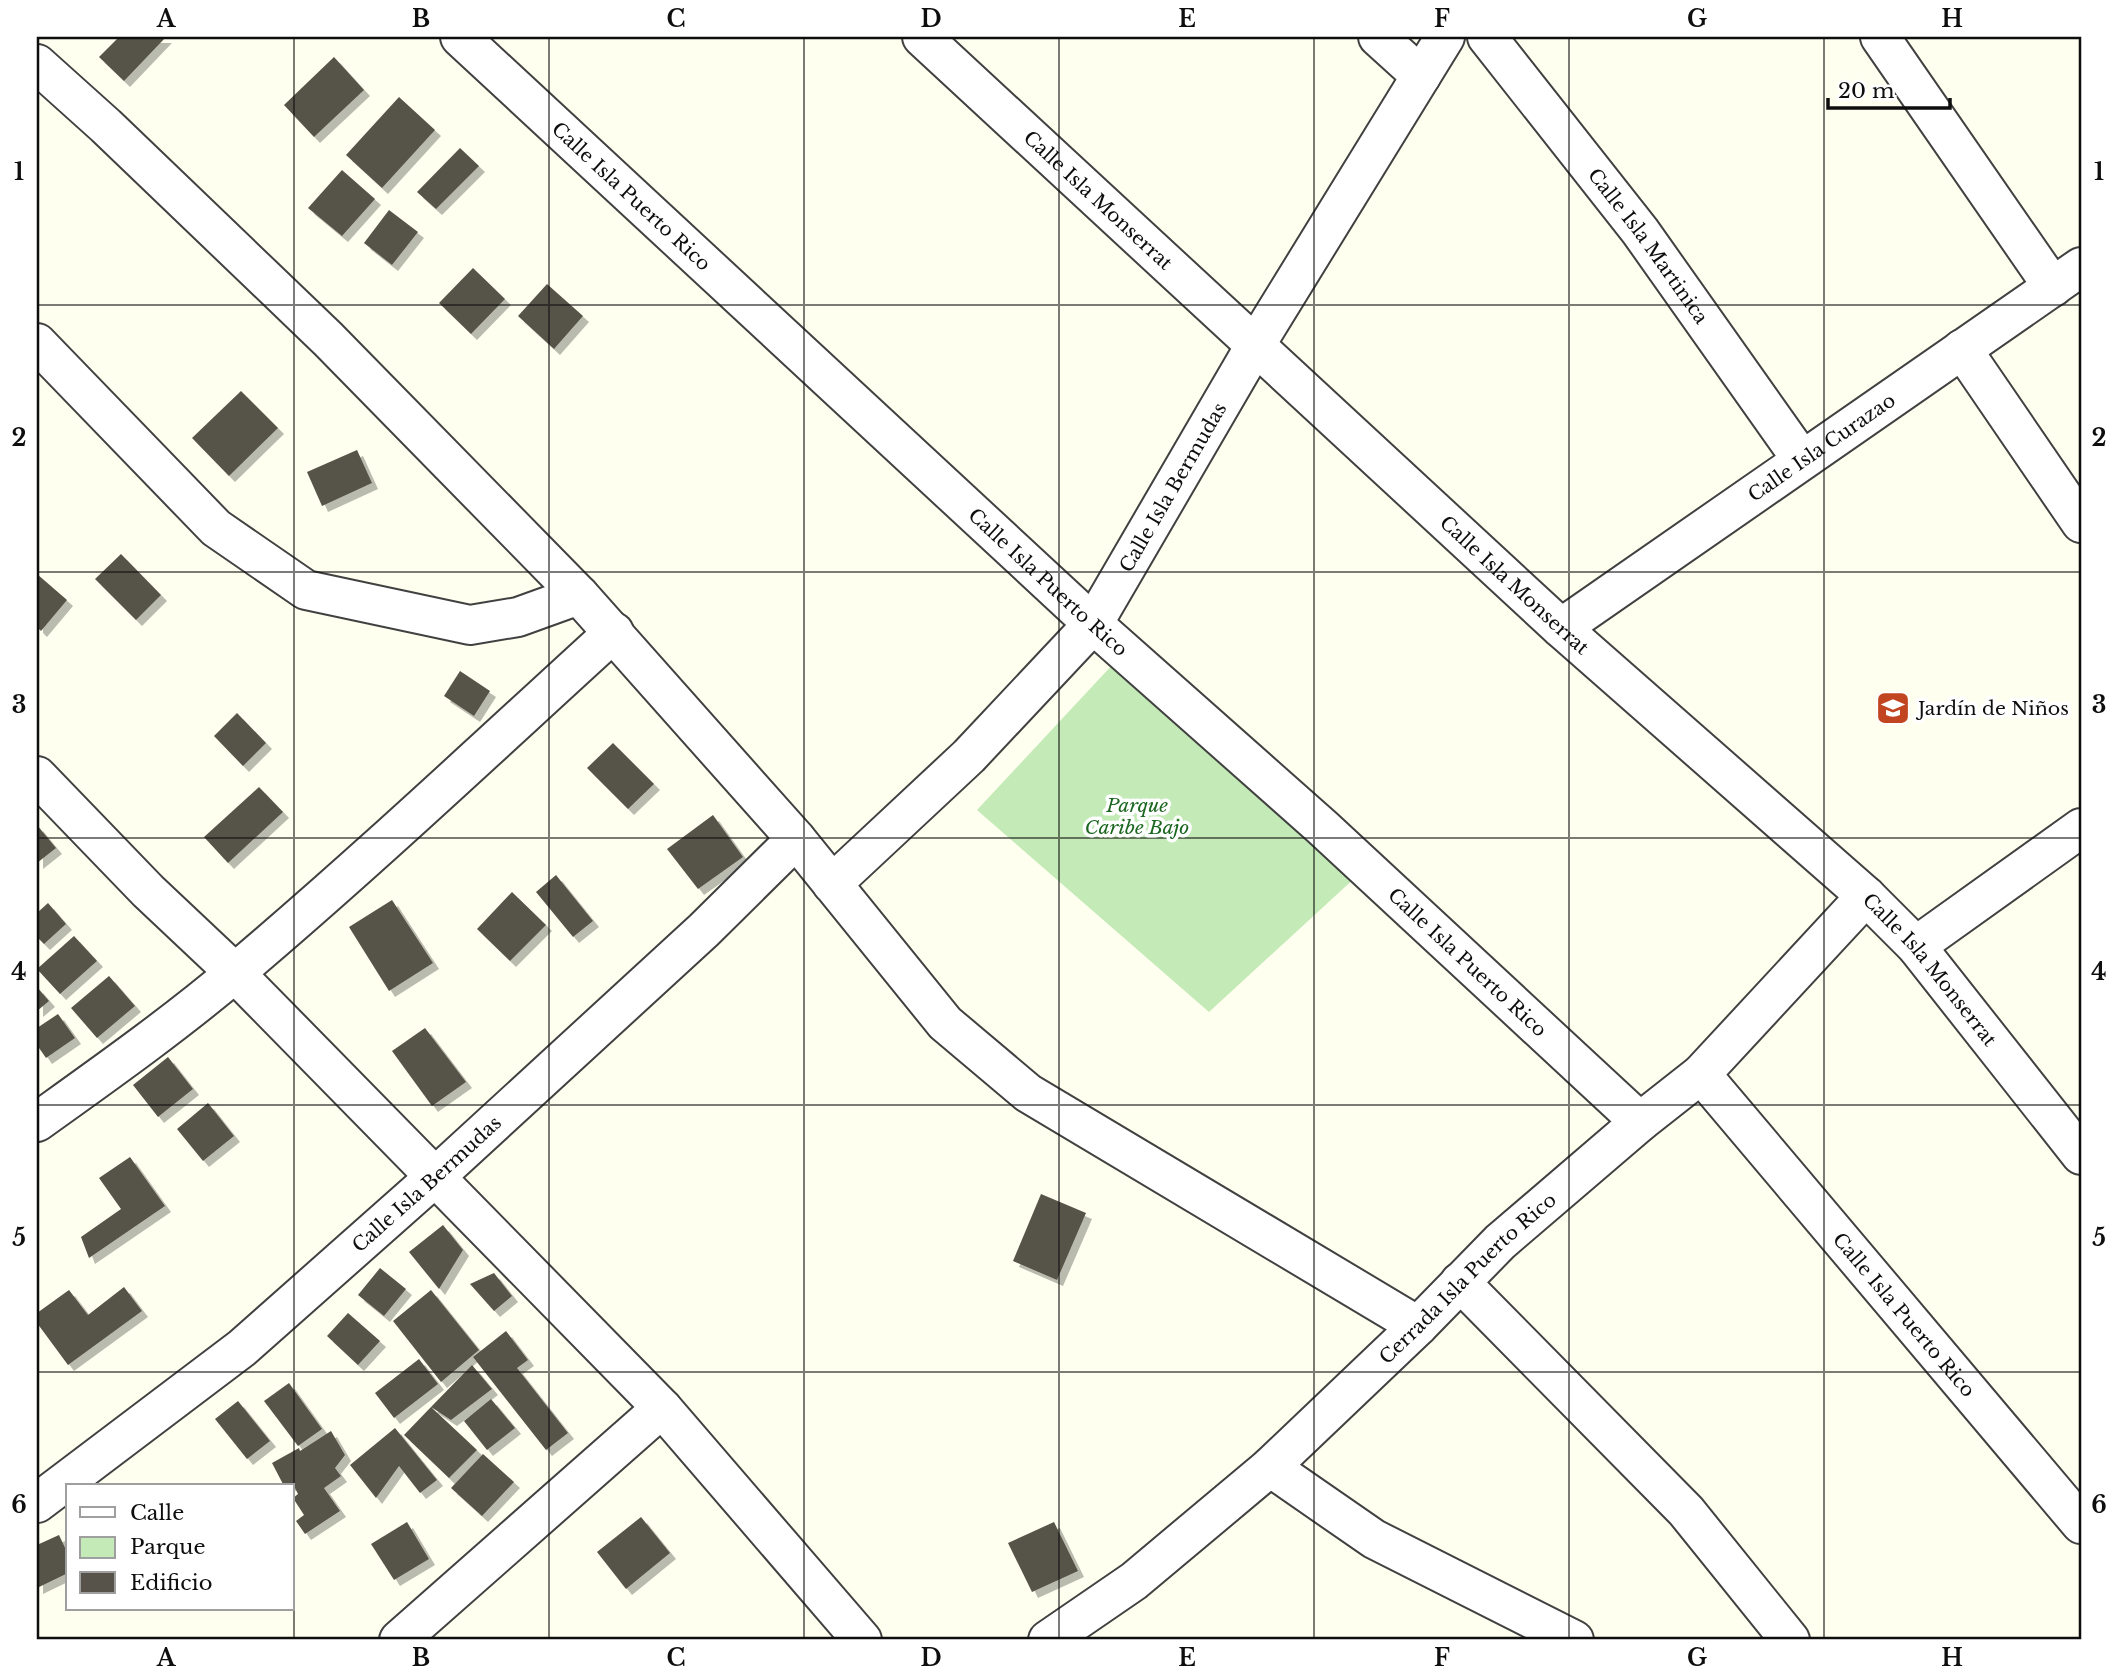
<svg xmlns="http://www.w3.org/2000/svg" width="2118" height="1677" font-family="'Libre Baskerville',serif">
<defs>
<filter id="shadow"><feDropShadow dx="6" dy="6" stdDeviation="0" flood-color="#0004"/></filter>
</defs>
<rect width="100%" height="100%" fill="#feffee"/>
<path fill="#c4eab7" d="M1115 662 1358 875 1209 1012 977 810Z"/>
<g fill="#57524a" filter="url(#shadow)">
<path d="M119 37H166L124 81 99 57Z"/>
<path d="M334 57 364 90 314 137 284 105Z"/>
<path d="M399 97 435 130 382 188 346 155Z"/>
<path d="M460 148 479 166 436 209 417 192Z"/>
<path d="M342 170 375 199 342 236 308 208Z"/>
<path d="M389 210 418 232 392 265 364 243Z"/>
<path d="M473 268 505 299 471 334 439 303Z"/>
<path d="M547 284 583 316 554 349 518 316Z"/>
<path d="M241 391 278 428 229 476 192 438Z"/>
<path d="M357 450 372 483 322 506 307 472Z"/>
<path d="M121 554 161 595 136 620 95 579Z"/>
<path d="M37 574 67 600 41 631 37 627Z"/>
<path d="M460 671 490 691 474 716 444 696Z"/>
<path d="M237 713 266 743 243 766 214 736Z"/>
<path d="M613 743 654 784 628 809 587 768Z"/>
<path d="M259 787 283 812 228 863 204 837Z"/>
<path d="M713 815 743 857 698 889 667 849Z"/>
<path d="M37 825 56 848 37 863Z"/>
<path d="M556 875 593 921 573 937 536 892Z"/>
<path d="M512 892 546 925 510 961 477 929Z"/>
<path d="M392 900 433 963 389 991 349 927Z"/>
<path d="M48 903 66 924 44 944 37 937V913Z"/>
<path d="M74 936 97 961 60 994 37 969Z"/>
<path d="M109 976 135 1006 97 1038 71 1008Z"/>
<path d="M37 987 49 1001 37 1011Z"/>
<path d="M58 1014 75 1038 46 1058 37 1045V1028Z"/>
<path d="M425 1028 466 1082 432 1106 392 1051Z"/>
<path d="M168 1057 193 1089 158 1117 133 1085Z"/>
<path d="M208 1103 234 1136 203 1161 177 1129Z"/>
<path d="M130 1157 165 1206 89 1258 81 1237 121 1209 99 1178Z"/>
<path d="M1041 1194 1086 1213 1057 1280 1013 1261Z"/>
<path d="M443 1225 463 1250 439 1289 409 1252Z"/>
<path d="M380 1268 406 1289 384 1316 358 1295Z"/>
<path d="M494 1273 512 1296 494 1311 470 1284Z"/>
<path d="M124 1287 142 1311 68 1365 37 1323V1313L69 1290 88 1315Z"/>
<path d="M431 1290 479 1350 441 1382 393 1321Z"/>
<path d="M348 1313 380 1341 358 1365 327 1336Z"/>
<path d="M506 1331 528 1360 517 1368 568 1433 546 1450 473 1357Z"/>
<path d="M419 1359 438 1384 394 1418 375 1393Z"/>
<path d="M472 1365 492 1389 451 1420 431 1407 477 1450 449 1478 404 1435 431 1407Z"/>
<path d="M289 1383 322 1429 298 1446 264 1401Z"/>
<path d="M491 1399 515 1428 487 1450 464 1421Z"/>
<path d="M238 1401 270 1441 247 1459 215 1419Z"/>
<path d="M395 1428 437 1480 420 1493 399 1466 376 1498 350 1465Z"/>
<path d="M331 1431 345 1455 335 1468 341 1476 324 1488 340 1511 305 1534 296 1521 304 1515 293 1498 298 1494 293 1484 284 1486 272 1463 299 1448 300 1451Z"/>
<path d="M483 1454 514 1482 482 1516 451 1488Z"/>
<path d="M641 1517 670 1553 626 1589 597 1552Z"/>
<path d="M407 1522 429 1559 394 1580 371 1544Z"/>
<path d="M1054 1522 1078 1571 1032 1592 1008 1543Z"/>
<path d="M59 1535 68 1554V1573L37 1588V1545Z"/>
</g>
<g fill="none" stroke-linecap="round" stroke-linejoin="round">
<g stroke="#414141" stroke-width="42">
<g id="minor">
<path id="s1" d="M460 37 1093 624 1322 827 1640 1122"/>
<path id="s2" d="M922 37 1561 628 1866 896 1916 946 2081 1155"/>
<path d="M1378 37 1421 76"/>
<path id="s3" d="M1487 37 1640 231 1802 460"/>
<path d="M1880 37 2053 287"/>
<path d="M37 64 106 126 328 339 579 595 796 839 945 1023 1028 1093 1418 1326"/>
<path d="M37 343 216 528 306 590 470 625 518 617 579 595"/>
<path d="M1962 349 2081 523"/>
<path id="s4" d="M1561 628 2081 267"/>
<path d="M37 776 148 891 235 973 662 1408 862 1640"/>
<path id="s5" d="M832 884 969 756 1093 624 1256 344 1445 37"/>
<path d="M1916 946 2081 828"/>
<path id="s6" d="M1701 1074 2081 1524"/>
<path d="M37 1122C104 1074 172 1026 236 972 365 863 489 746 614 632"/>
<path d="M1460 1282 1686 1511 1790 1640"/>
<path d="M1270 1467 1374 1539 1574 1640"/>
<path id="s7" d="M37 1503 242 1348 435 1177 704 930 796 839"/>
<path d="M399 1640 662 1408"/>
<path id="s8" d="M1048 1640 1134 1581 1270 1467 1418 1326 1500 1242 1640 1122 1701 1074 1866 896"/>
</g>
</g>
<use href="#minor" stroke="#fff" stroke-width="38"/>
</g>
<path fill="none" stroke="#0e0e0e" stroke-width="2" stroke-opacity="0.55" d="M294 37V1640M549 37V1640M804 37V1640M1059 37V1640M1314 37V1640M1569 37V1640M1824 37V1640M37 305H2081M37 572H2081M37 838H2081M37 1105H2081M37 1372H2081"/>
<defs>
<g id="school-square" transform="scale(1.75)"><rect x="-9" y="-9" width="18" height="18" rx="4" fill="#c24522" stroke="#fff"/><path d="M0-5L7-2L0 1L-7-2ZM-4 1L0 2.5L4 1V4Q0 6-4 4Z" fill="#fff"/></g>
</defs>
<g fill-rule="evenodd">
<use href="#school-square" x="1893" y="708"/>
</g>
<g text-anchor="middle" stroke-width="7" stroke-linejoin="round" paint-order="stroke">
<g font-size="19" fill="#0e0e0e" stroke="#fff">
<text dy="7" stroke="none"><textPath href="#s1" startOffset="234">Calle Isla Puerto Rico</textPath></text>
<text dy="7" stroke="none"><textPath href="#s2" startOffset="240">Calle Isla Monserrat</textPath></text>
<text dy="7" stroke="none"><textPath href="#s3" startOffset="264">Calle Isla Martinica</textPath></text>
<text dy="7" stroke="none"><textPath href="#s4" startOffset="317">Calle Isla Curazao</textPath></text>
<text dy="7" stroke="none"><textPath href="#s5" startOffset="527">Calle Isla Bermudas</textPath></text>
<text dy="7" stroke="none"><textPath href="#s1" startOffset="802">Calle Isla Puerto Rico</textPath></text>
<text dy="7" stroke="none"><textPath href="#s2" startOffset="807">Calle Isla Monserrat</textPath></text>
<text dy="7" stroke="none"><textPath href="#s1" startOffset="1368">Calle Isla Puerto Rico</textPath></text>
<text dy="7" stroke="none"><textPath href="#s2" startOffset="1374">Calle Isla Monserrat</textPath></text>
<text dy="7" stroke="none"><textPath href="#s7" startOffset="504">Calle Isla Bermudas</textPath></text>
<text dy="7" stroke="none"><textPath href="#s8" startOffset="555">Cerrada Isla Puerto Rico</textPath></text>
<text dy="7" stroke="none"><textPath href="#s6" startOffset="315">Calle Isla Puerto Rico</textPath></text>
</g>
<g font-size="19" fill="#0e0e0e" stroke="#fff" text-anchor="start">
<text x="1918" y="715">Jardín de Niños</text>
</g>
<g font-size="19" font-style="italic" fill="#1c6720" stroke="#fff">
<text x="1137" y="812">Parque<tspan x="1137" dy="22">Caribe Bajo</tspan></text>
</g>
</g>
<rect width="2118" height="1677" fill="none" stroke="#ffffff" stroke-width="77"/>
<rect x="66" y="1484" width="228" height="126" fill="#ffffff" stroke="#9f9f9f" stroke-width="2"/>
<rect x="80" y="1507" width="35" height="10" fill="#ffffff" stroke="#9f9f9f" stroke-width="2"/>
<text x="130" y="1520" font-size="21" fill="#0e0e0e">Calle</text>
<rect x="80" y="1537" width="35" height="21" fill="#c4eab7" stroke="#9f9f9f" stroke-width="2"/>
<text x="130" y="1554" font-size="21" fill="#0e0e0e">Parque</text>
<rect x="80" y="1572" width="35" height="21" fill="#57524a" stroke="#9f9f9f" stroke-width="2"/>
<text x="130" y="1590" font-size="21" fill="#0e0e0e">Edificio</text>
<path d="M1828 98v10h122v-10" fill="none" stroke="#0e0e0e" stroke-width="3.5"/>
<text x="1838" y="98" font-size="21" fill="#0e0e0e" stroke="#ffffff" stroke-width="5" paint-order="stroke">20 m</text>
<rect x="38" y="38" width="2042" height="1600" fill="none" stroke="#0e0e0e" stroke-width="2.5"/>
<g font-size="23" text-anchor="middle" font-weight="bold" fill="#0e0e0e">
<text x="166" y="27">A</text>
<text x="421" y="27">B</text>
<text x="676" y="27">C</text>
<text x="931" y="27">D</text>
<text x="1187" y="27">E</text>
<text x="1442" y="27">F</text>
<text x="1697" y="27">G</text>
<text x="1952" y="27">H</text>
<text x="19" y="180">1</text>
<text x="2099" y="180">1</text>
<text x="19" y="446">2</text>
<text x="2099" y="446">2</text>
<text x="19" y="713">3</text>
<text x="2099" y="713">3</text>
<text x="19" y="980">4</text>
<text x="2099" y="980">4</text>
<text x="19" y="1246">5</text>
<text x="2099" y="1246">5</text>
<text x="19" y="1513">6</text>
<text x="2099" y="1513">6</text>
<text x="166" y="1666">A</text>
<text x="421" y="1666">B</text>
<text x="676" y="1666">C</text>
<text x="931" y="1666">D</text>
<text x="1187" y="1666">E</text>
<text x="1442" y="1666">F</text>
<text x="1697" y="1666">G</text>
<text x="1952" y="1666">H</text>
</g>
</svg>
